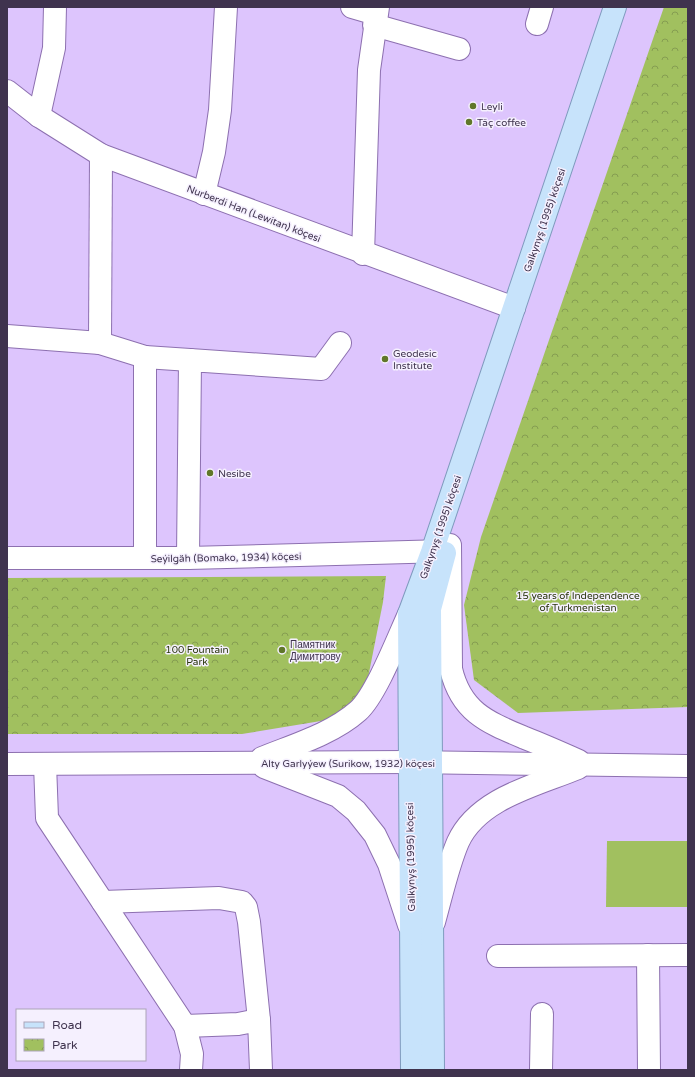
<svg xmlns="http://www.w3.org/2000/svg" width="695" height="1077" font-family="'Varela Round',sans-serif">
<defs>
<pattern id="park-crowns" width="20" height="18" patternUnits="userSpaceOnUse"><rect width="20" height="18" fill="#a1c05f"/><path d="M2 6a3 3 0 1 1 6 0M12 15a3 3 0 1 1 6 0" fill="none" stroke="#859d51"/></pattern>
</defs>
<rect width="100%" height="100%" fill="#ddc5fd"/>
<g fill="url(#park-crowns)">
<path d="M664 7H688V707L518 713 474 680 464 605 481 537Z"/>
<path d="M386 576 383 602 368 678 350 708 339 718 242 734H7V578Z"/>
</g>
<path fill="#a1c05f" d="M607 841H688V907H606Z"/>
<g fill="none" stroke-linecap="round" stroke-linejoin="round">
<g stroke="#8d70b0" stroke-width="24">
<g id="minor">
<path d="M352 7 376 14"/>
<path d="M537 24 542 7"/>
<path d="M374 25 459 49"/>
<path d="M7 91 39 116 101 155 514 308"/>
<path d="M39 116 54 48 55 7"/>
<path d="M204 194 214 152 220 110 226 7"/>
<path d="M363 254 369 70 378 7"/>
<path d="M7 336 100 343 145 357V558"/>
<path d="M100 343 101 155"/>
<path d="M145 357 190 360"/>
<path d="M450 545 451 669C461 712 487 722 525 738 543 745 561 753 579 761"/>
<path d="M7 558H188L445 551"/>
<path d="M188 558 190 360 321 369 340 343"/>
<path d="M262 758C294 745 332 734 358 711 376 695 398 638 409 614"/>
<path d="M7 764 409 762 688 766"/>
<path d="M45 764 47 818 185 1026 192 1054 191 1070"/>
<path d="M264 767 338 796 356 811 375 835 389 864 409 925"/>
<path d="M103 902 219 898 242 902 246 907 249 922 259 1020"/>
<path d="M434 922C441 897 448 865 458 842 478 798 537 785 578 768"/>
<path d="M648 955 649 1070"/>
<path d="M498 956 688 955"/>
<path d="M185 1026 238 1024 259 1020 261 1070"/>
<path d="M541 1070 542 1014"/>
</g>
</g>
<g stroke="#7f9abd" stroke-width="24">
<g id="major">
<path d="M412 1070 409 614 432 552 615 7"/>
<path d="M433 1070 430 609 445 553"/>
</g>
</g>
<use href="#minor" stroke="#fff" stroke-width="22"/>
<use href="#major" stroke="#c7e3fb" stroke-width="22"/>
</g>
<g fill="#607729" stroke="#f5f0fe" stroke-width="1.5">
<circle cx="473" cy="106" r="4"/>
<circle cx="469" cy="122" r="4"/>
<circle cx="385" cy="359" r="4"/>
<circle cx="210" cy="473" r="4"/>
<circle cx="282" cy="650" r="4"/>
</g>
<g text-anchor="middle" stroke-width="3" stroke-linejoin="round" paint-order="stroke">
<g font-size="10" fill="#3f334e" stroke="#f5f0fe" text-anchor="start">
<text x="481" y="110">Leyli</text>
<text x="477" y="126">Täç coffee</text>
<text x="393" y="357">Geodesic<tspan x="393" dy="12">Institute</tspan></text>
<text x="218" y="477">Nesibe</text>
<text x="290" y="648">Памятник<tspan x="290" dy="12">Димитрову</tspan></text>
</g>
<g font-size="10" fill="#3f334e" stroke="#f5f0fe">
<text transform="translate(254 213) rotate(21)" y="4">Nurberdi Han (Lewitan) köçesi</text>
<text transform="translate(544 220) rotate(-71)" y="4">Galkynyş (1995) köçesi</text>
<text transform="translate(440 527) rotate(-71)" y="4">Galkynyş (1995) köçesi</text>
<text transform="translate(226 557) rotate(-1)" y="4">Seýilgäh (Bomako, 1934) köçesi</text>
<text x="348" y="767">Alty Garlyýew (Surikow, 1932) köçesi</text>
<text transform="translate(410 857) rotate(-91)" y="4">Galkynyş (1995) köçesi</text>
</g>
<g font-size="10" fill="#29350c" stroke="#f5f0fe">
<text x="578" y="599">15 years of Independence<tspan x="578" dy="12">of Turkmenistan</tspan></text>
<text x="197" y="653">100 Fountain<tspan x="197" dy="12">Park</tspan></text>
</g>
</g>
<rect width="695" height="1077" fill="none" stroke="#3f334e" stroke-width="16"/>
<rect x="16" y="1009" width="130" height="52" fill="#f5f0fe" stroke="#aca4b8"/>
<rect x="24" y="1022" width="20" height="6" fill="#c7e3fb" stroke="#aca4b8"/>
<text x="52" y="1029" font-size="12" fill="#3f334e">Road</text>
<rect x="24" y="1039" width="20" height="12" fill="url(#park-crowns)" stroke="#aca4b8"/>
<text x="52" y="1049" font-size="12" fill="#3f334e">Park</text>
</svg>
